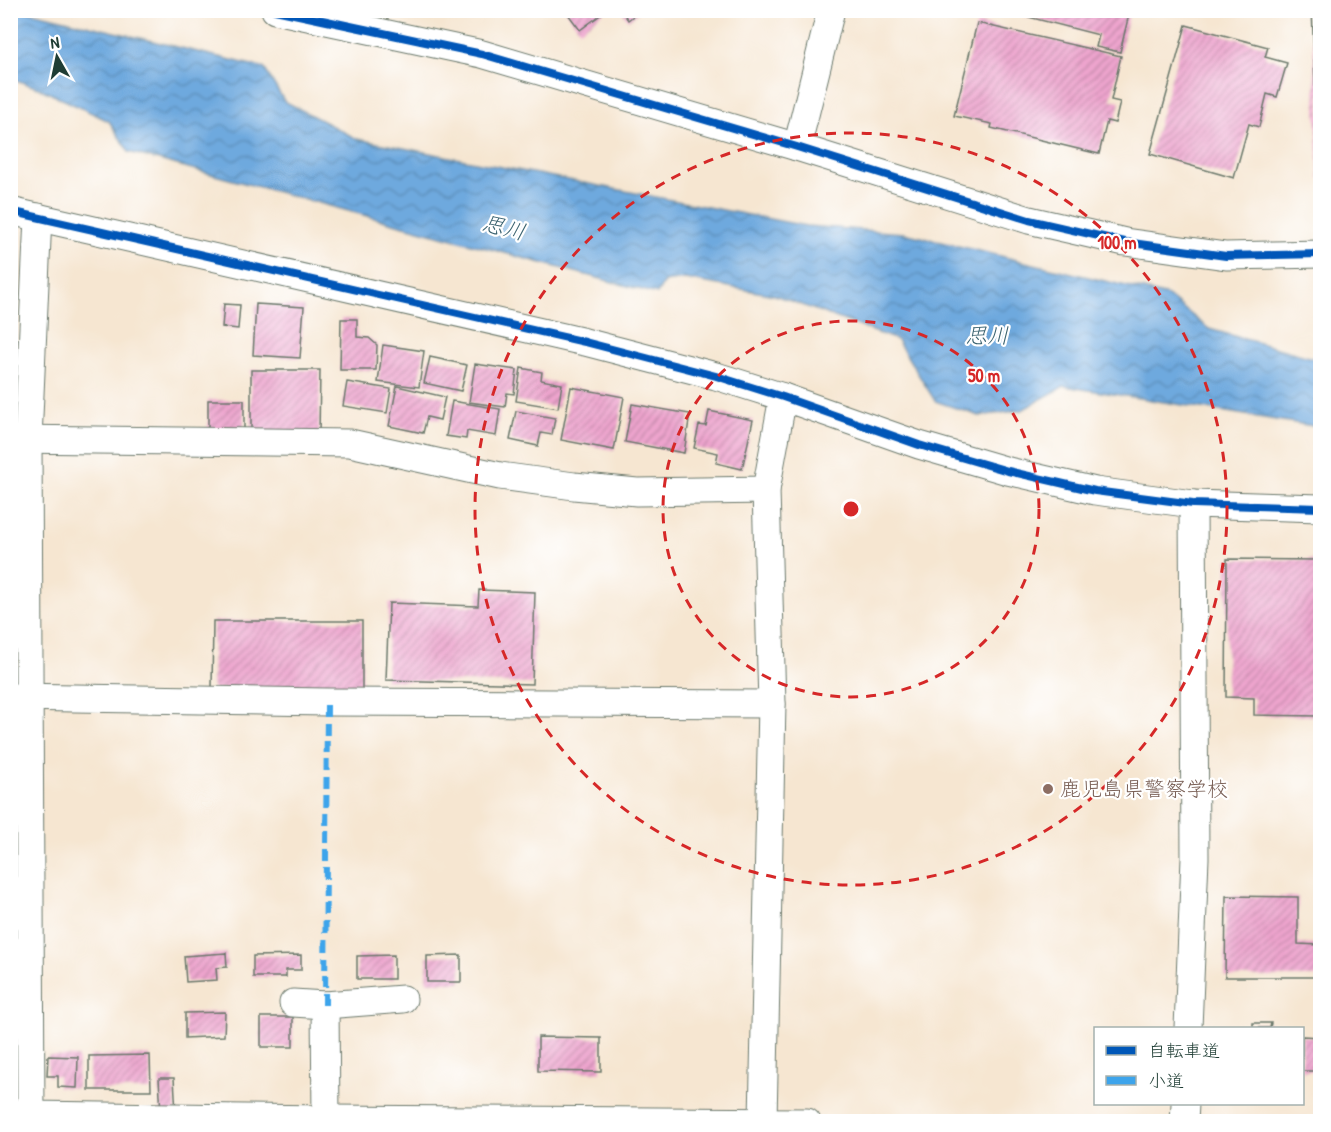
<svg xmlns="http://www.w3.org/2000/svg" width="1331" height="1132" font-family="'Patrick Hand','Klee One',sans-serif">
<defs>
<pattern id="water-waves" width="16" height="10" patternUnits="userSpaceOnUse" patternTransform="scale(1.5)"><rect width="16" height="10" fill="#6ea9de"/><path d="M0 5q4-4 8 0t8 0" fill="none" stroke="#5a8bb5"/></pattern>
<pattern id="building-hatch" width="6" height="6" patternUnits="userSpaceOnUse" patternTransform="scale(1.5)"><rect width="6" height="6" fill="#eea4ce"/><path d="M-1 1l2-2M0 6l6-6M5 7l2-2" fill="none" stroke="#c087a8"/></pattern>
</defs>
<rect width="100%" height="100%" fill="#fff"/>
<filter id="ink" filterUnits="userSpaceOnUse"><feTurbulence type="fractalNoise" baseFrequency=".0167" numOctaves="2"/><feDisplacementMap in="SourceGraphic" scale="12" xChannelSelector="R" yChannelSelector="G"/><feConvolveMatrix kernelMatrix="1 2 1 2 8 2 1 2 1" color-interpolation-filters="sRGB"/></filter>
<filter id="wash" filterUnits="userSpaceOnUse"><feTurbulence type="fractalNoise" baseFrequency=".008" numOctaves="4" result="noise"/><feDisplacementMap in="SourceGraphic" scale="24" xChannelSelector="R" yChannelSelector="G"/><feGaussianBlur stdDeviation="1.35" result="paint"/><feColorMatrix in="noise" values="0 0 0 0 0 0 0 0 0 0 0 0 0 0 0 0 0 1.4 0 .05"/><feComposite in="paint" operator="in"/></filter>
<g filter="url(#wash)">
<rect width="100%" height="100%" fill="#f6e6d1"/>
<path fill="url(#water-waves)" stroke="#467389" stroke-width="1.5" d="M10 11H28L264 68 284 101 357 139 806 226 904 233 1168 296 1209 329 1320 360V427L1064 386 1022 410 979 416 935 401 897 340 775 295 685 279 664 282 657 294 129 152 109 121 41 89 11 78Z"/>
<g id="blocks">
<g fill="url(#building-hatch)">
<path d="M565 10H607L580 30Z"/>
<path d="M621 10H641L628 20Z"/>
<path d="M1001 10H1130L1120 52 1096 47 1099 35Z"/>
<path d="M1312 10H1320V178H1319Z"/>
<path d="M977 23 1121 56 1111 100 1120 102 1115 123 1107 121 1099 154 991 128 992 124 954 116Z"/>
<path d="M1186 25 1268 47 1265 57 1287 63 1277 97 1267 94 1259 127 1249 124 1234 178 1150 154Z"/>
<path d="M224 304 240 305 238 329 222 327Z"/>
<path d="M256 304 304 307 300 358 253 355Z"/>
<path d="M341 319H357V337L369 338 377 345 376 370H340Z"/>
<path d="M383 345 424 351 419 387 378 382Z"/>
<path d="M430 357 467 365 461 391 424 383Z"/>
<path d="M475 364 517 370 514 394 507 393 505 407 469 402Z"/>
<path d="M521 368 542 372 541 380 562 384 558 408 516 401Z"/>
<path d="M251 370H320L319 436 251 435Z"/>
<path d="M347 382 391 389 387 413 343 406Z"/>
<path d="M397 386 445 397 440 420 427 417 423 433 389 426Z"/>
<path d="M571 387 624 397 614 450 561 440Z"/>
<rect x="208" y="400" width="36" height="34"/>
<path d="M452 401 500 409 496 436 467 431 466 439 446 436Z"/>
<path d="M632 404 690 414 684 453 625 442Z"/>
<path d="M516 411 555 418 552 435 541 433 538 446 510 440Z"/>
<path d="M709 411 753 420 742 469 716 463 718 453 694 448 699 425 706 426Z"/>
<path d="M1227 559 1320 560V716L1254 715V698L1226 697Z"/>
<path d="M479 590 535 592 532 684 386 680 389 603 478 606Z"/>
<path d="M213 621H362V690L212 689Z"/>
<path d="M1226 896 1298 897V944L1320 945V977H1225Z"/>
<path d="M226 953 227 967 216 968 217 980 186 982 184 956Z"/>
<path d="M301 955V970H286V977H253V956Z"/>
<path d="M394 955V979H357V956Z"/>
<path d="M461 955V982H427V956Z"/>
<path d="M225 1012 224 1036 185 1038V1013Z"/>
<rect x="261" y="1017" width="32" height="30"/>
<path d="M1253 1023H1271L1270 1028H1253Z"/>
<path d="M1302 1036 1320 1037V1071H1302Z"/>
<path d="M538 1037 601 1038V1072L538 1071Z"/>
<path d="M150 1055 151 1090H89V1056Z"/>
<path d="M48 1056 78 1057 77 1088 58 1087V1076H47Z"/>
<path d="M159 1078H174L176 1113H161Z"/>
</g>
</g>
</g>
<g filter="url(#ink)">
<use href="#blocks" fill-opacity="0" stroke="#6a786b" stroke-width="1.5"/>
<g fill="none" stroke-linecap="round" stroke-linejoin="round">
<g stroke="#6a786b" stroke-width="29">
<g id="minor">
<path d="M275 10 482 54 797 147 1029 220 1125 242 1226 256 1320 254"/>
<path d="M797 147 831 10"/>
<path d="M10 211 585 342 716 376 783 397 919 445 1008 471 1095 491 1193 504 1320 508"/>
<path d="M12 439 350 443 500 476 574 486 637 492 766 490"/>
<path d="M12 697 327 702 772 704"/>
<path d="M293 1003 325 1005 403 999"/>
<path d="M325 1005 326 1119"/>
<path d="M1188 1028 1195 858 1193 504"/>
<path d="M10 1113 31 1115 326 1119 807 1122"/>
<path d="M763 1120 772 704 766 490 783 397"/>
<path d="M31 1122 28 439 38 217"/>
<path d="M1184 1122 1185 1104"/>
</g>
</g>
<use href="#minor" stroke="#fff" stroke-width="27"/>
<path stroke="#3da4eb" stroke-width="6" stroke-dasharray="12 6" stroke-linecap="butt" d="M325 1005 327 702"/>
<g stroke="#fff" stroke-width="11">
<g id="cycleway">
<path d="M275 10 482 54 797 147 1029 220 1125 242 1226 256 1320 254"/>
<path d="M10 211 585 342 716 376 783 397 919 445 1008 471 1095 491 1193 504 1320 508"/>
</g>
</g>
<use href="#cycleway" stroke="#0057b8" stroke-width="8"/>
</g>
</g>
<g fill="none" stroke="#d62828" stroke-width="3" stroke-dasharray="10 8">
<circle cx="851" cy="509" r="188"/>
<circle cx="851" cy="509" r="376"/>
</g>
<circle fill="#8d6e63" stroke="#fff" stroke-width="2" cx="1048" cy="789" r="6"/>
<g text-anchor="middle" stroke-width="4.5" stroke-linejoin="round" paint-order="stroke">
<g font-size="21" fill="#785e54" stroke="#fff" text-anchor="start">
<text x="1060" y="796">鹿児島県警察学校</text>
</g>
<g font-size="22" font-style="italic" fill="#3b6370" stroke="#fff">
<text transform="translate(504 227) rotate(14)" y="8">思川</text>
<text x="987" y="343">思川</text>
</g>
</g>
<circle cx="851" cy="509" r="9" fill="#d62828" stroke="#fff" stroke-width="3"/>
<g font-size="18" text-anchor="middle" font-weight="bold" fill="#d62828" stroke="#fff" stroke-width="4.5" stroke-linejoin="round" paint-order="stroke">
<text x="1117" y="249">100 m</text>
<text x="984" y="382">50 m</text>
</g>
<rect width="1331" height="1132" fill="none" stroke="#fff" stroke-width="36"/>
<rect x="1094" y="1027" width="210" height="78" fill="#ffffff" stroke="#a5b1ae" stroke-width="1.5"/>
<rect x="1106" y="1046" width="30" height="9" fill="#0057b8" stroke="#a5b1ae" stroke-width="1.5"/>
<text x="1148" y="1057" font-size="18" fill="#1f3d34">自転車道</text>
<rect x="1106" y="1076" width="30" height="9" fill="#3da4eb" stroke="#a5b1ae" stroke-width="1.5"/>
<text x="1148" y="1087" font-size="18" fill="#1f3d34">小道</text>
<g transform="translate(57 57) rotate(351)" stroke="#ffffff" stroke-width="4.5" paint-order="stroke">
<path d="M0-4.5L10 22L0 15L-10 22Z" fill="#1f3d34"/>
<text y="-9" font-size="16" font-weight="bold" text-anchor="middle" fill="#1f3d34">N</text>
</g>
</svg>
